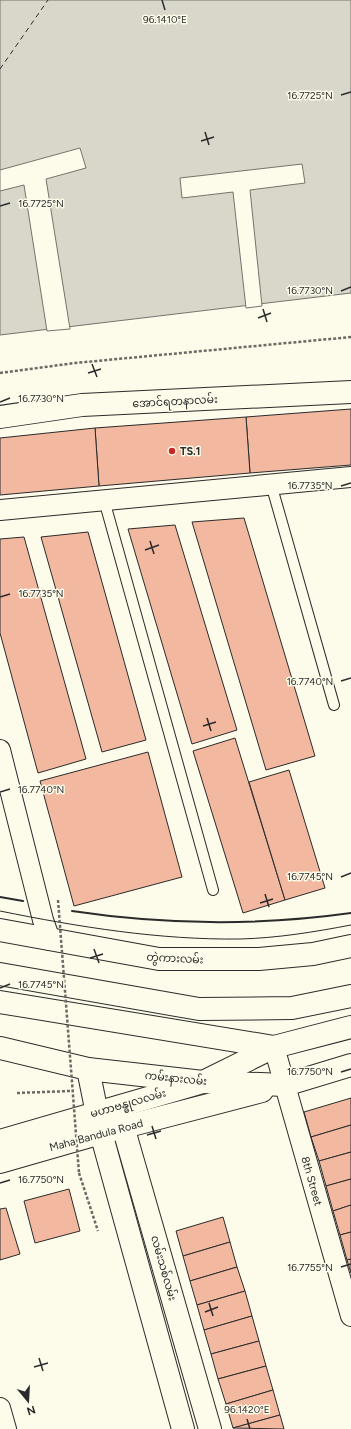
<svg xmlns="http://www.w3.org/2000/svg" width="351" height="1429" font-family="Figtree,'Noto Sans Myanmar',sans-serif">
<rect width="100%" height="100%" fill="#fdfbea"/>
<path fill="#d8d7c9" stroke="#74746e" d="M0 0H351V293L0 335Z"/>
<g fill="#fdfbea" stroke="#74746e">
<path d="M80 148 86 168 46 179 70 329 47 331 24 185 0 191V170Z"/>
<path d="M302 164 305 183 250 190 262 306 246 308 233 192 182 198 180 178Z"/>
</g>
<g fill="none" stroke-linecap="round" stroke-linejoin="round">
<path stroke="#2b2b2b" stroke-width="1" stroke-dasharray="5 4" stroke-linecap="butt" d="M0 69 48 0"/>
</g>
<g fill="#f2b8a0" stroke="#2b2b2b">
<path d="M351 409V465L250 473 246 417Z"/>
<path d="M246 417 250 473 99 486 95 428Z"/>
<path d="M95 428 99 486 0 495V438Z"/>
<path d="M244 518 315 756 266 770 192 522Z"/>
<path d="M175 525 237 730 192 744 128 529Z"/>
<path d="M88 532 146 740 102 752 41 537Z"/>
<path d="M24 537 86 759 38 773 0 633V539Z"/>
<path d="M235 738 285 900 243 913 193 751Z"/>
<path d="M148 752 182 877 74 906 40 781Z"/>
<path d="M289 770 325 888 285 900 249 782Z"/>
<path d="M351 1098V1125L311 1137 304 1112Z"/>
<path d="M351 1125V1152L319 1161 311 1137Z"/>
<path d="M351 1152V1179L326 1186 319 1161Z"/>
<path d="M351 1179V1205L333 1211 326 1186Z"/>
<path d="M69 1189 80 1231 35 1243 24 1201Z"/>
<path d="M351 1205V1232L340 1235 333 1211Z"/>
<path d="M6 1208 20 1254 0 1260V1209Z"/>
<path d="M223 1217 230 1242 183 1256 176 1231Z"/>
<path d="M351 1232V1259L347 1260 340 1235Z"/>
<path d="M230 1242 237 1267 190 1281 183 1256Z"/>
<path d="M351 1259V1273L347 1260Z"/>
<path d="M237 1267 245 1291 197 1305 190 1281Z"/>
<path d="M245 1291 252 1316 204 1330 197 1305Z"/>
<path d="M252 1316 259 1341 211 1354 204 1330Z"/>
<path d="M259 1341 266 1366 218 1379 211 1354Z"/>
<path d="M266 1366 273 1390 226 1404 218 1379Z"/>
<path d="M273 1390 280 1415 233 1428 226 1404Z"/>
<path d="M280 1415 284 1429 233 1428Z"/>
</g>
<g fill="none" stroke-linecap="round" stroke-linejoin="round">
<g stroke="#2b2b2b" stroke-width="12">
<g id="service">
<path d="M271 484 334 705"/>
<path d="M104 500 213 890"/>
</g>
</g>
<g stroke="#2b2b2b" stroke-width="22">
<g id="minor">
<path d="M0 510 351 477"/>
<path d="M0 750 43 920 50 940"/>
<path d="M274 1047 351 1316"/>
<path d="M0 1408 6 1429"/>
</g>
</g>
<g stroke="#2b2b2b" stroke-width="24">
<path id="tertiary" d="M0 417 82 405 351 392"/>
</g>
<g stroke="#2b2b2b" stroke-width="24">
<g id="secondary">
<path d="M0 930 159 959H259L313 954 351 946"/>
<path d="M88 1069 101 1133 183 1429"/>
<path d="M118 1109 210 1429"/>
</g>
</g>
<g stroke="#2b2b2b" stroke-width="24">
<g id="primary">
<path d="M0 974 199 1009 292 1008 351 996"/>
<path d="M0 1002 274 1047 351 1027"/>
<path d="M0 1048 88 1069 203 1082 285 1085 351 1065"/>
<path d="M0 1141 203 1082 274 1047"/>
<path d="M0 1162 101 1133 262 1091"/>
</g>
</g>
<g stroke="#6a6964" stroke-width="2.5" stroke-dasharray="3 2" stroke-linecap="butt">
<path d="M0 373 75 363 351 337"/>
<path d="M17 1093 70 1091"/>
<path d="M79 1173 98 1231"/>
</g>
<use href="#service" stroke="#fdfbea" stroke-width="10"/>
<use href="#minor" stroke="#fdfbea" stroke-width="20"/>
<use href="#tertiary" stroke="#fdfbea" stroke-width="22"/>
<use href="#secondary" stroke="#fdfbea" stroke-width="22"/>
<use href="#primary" stroke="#fdfbea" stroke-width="22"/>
<path stroke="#2b2b2b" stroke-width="1" d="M0 911C79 927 159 940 240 939 278 938 314 932 351 925"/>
<path stroke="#6a6964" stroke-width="2.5" stroke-dasharray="3 2" stroke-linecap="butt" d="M58 900 79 1173"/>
<g stroke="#2b2b2b" stroke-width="2">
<path d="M0 897 23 901"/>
<path d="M72 911C165 925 258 926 351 913"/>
</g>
</g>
<path fill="none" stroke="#2b2b2b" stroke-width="1.5" d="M162 0 165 10M341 95 351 92M205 132 209 145M201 141 214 137M0 206 10 203M341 291 351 287M263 309 267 322M258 318 271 313M92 364 97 377M88 373 101 369M0 402 10 398M341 486 351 483M150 541 154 554M145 550 159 545M0 597 10 594M341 681 351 678M207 718 211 731M203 726 216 722M0 792 10 789M341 877 351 873M265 894 269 907M260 903 273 899M94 949 99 963M90 958 103 954M0 988 10 984M341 1072 351 1069M152 1126 156 1139M147 1135 161 1131M0 1183 10 1180M341 1267 351 1264M209 1303 213 1316M205 1312 218 1307M39 1358 43 1371M34 1367 48 1363M247 1419 250 1429"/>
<circle fill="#c62828" stroke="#fdfbea" stroke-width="1.5" cx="172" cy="451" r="4"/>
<g text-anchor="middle" stroke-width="3" stroke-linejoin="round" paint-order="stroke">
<g font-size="11" fill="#2b2b2b" stroke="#fdfbea">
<text transform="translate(175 401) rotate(-3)" y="4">အောင်ရတနာလမ်း</text>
<text transform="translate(175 958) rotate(3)" y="4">တွဲကားလမ်း</text>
<text transform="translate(176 1078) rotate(6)" y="4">ကမ်းနားလမ်း</text>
<text transform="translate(128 1103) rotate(-16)" y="4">မဟာဗန္ဓုလလမ်း</text>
<text transform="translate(96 1135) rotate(-15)" y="4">Maha Bandula Road</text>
<text transform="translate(312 1181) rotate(74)" y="4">8th Street</text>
<text transform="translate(164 1268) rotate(74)" y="4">လမ်းသစ်လမ်း</text>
</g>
<g font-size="11" font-weight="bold" fill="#2b2b2b" stroke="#fdfbea" text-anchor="start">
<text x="180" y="455">TS.1</text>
</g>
</g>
<g font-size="10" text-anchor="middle" fill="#2b2b2b" stroke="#fdfbea" stroke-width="3" stroke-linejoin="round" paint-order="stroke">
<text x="165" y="23">96.1410°E</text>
<text x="310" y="99">16.7725°N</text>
<text x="41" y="207">16.7725°N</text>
<text x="310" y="294">16.7730°N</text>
<text x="41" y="402">16.7730°N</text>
<text x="310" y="489">16.7735°N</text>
<text x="41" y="597">16.7735°N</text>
<text x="310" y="685">16.7740°N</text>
<text x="41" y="793">16.7740°N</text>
<text x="310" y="880">16.7745°N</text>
<text x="41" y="988">16.7745°N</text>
<text x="310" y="1075">16.7750°N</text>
<text x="41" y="1183">16.7750°N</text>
<text x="310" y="1271">16.7755°N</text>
<text x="247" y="1413">96.1420°E</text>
</g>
<g transform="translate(28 1401) rotate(162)" stroke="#fdfbea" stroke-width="3" paint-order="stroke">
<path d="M0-3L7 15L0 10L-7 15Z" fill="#2b2b2b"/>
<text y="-6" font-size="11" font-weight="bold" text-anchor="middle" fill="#2b2b2b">N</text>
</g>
</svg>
